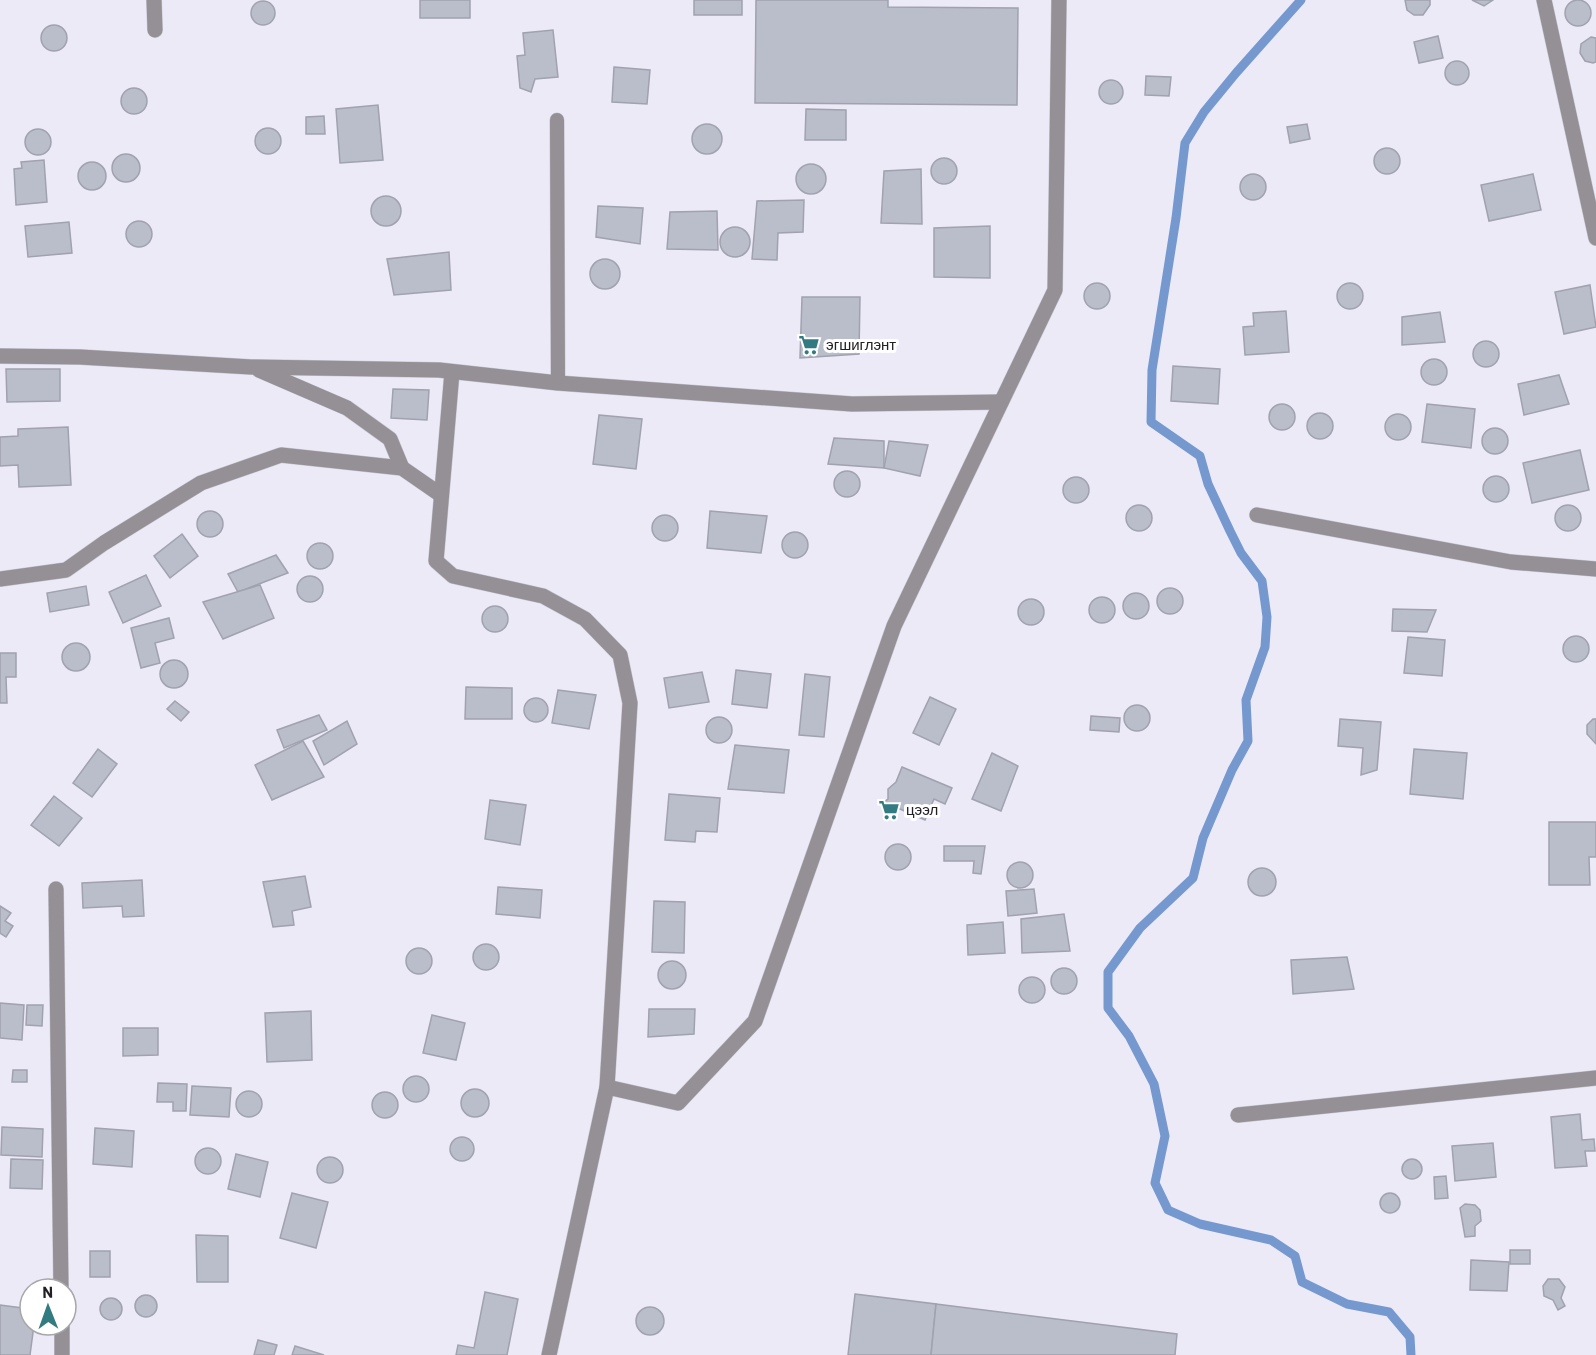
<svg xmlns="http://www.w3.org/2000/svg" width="1596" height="1355" font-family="Barlow,sans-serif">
<rect width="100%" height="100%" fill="#edeaf8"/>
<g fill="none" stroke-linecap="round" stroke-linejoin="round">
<path stroke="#7599cf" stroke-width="9" d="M1301 0 1236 73 1204 112 1185 143 1176 218 1152 370 1151 422 1200 456 1208 484 1230 531 1241 553 1262 581 1267 617 1265 647 1246 700 1248 741 1232 770 1203 838 1193 878 1140 928 1108 972V1008L1129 1036 1154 1084 1165 1136 1155 1183 1168 1210 1200 1224 1271 1240 1295 1256 1302 1282 1347 1304 1389 1312 1410 1337 1411 1355"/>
</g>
<g fill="#babdca" stroke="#a0a2af" stroke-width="1.5">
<rect x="420" y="0" width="50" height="18"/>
<rect x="694" y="0" width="48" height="15"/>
<path d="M756 0H888V7L1018 8 1017 105 755 103Z"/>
<path d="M1405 0H1430V5L1423 15H1414L1407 10Z"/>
<path d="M1472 0H1493L1484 6Z"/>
<circle cx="1578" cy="13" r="13"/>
<circle cx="263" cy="13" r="12"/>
<circle cx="54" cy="38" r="13"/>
<path d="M553 30 558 77 535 79 531 92 520 88 517 56 525 55 523 33Z"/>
<path d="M1438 36 1443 58 1419 63 1414 42Z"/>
<path d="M1591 37 1596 38V62L1593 63 1585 61 1580 53 1581 44Z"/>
<circle cx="1457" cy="73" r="12"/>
<path d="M614 67 650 70 647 104 612 102Z"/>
<path d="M1146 76 1171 77 1169 96 1145 95Z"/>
<circle cx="1111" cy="92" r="12"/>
<circle cx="134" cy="101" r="13"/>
<path d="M378 105 383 160 340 163 336 109Z"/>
<path d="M806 109 846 110V140H805Z"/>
<path d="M324 116 325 134H306V117Z"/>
<path d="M1307 124 1310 139 1290 143 1287 127Z"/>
<circle cx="707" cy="139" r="15"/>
<circle cx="268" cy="141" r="13"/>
<circle cx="38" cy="142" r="13"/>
<circle cx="1387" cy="161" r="13"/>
<circle cx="126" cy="168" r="14"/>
<circle cx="944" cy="171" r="13"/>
<path d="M44 160 47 202 16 205 14 169 22 168 21 162Z"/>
<circle cx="92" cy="176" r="14"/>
<circle cx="811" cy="179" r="15"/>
<path d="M921 169 922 224 881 223 884 171Z"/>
<path d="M1533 174 1541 210 1489 221 1481 185Z"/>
<circle cx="1253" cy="187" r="13"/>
<circle cx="386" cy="211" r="15"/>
<path d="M804 200 803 232 778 233 777 260 752 259 757 201Z"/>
<path d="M598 206 643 208 640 244 596 237Z"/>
<path d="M717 211 718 250 667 249 670 212Z"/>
<circle cx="139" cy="234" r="13"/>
<path d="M69 222 72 253 28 257 25 226Z"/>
<path d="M990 226V278L934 277V228Z"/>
<circle cx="735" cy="242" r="15"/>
<path d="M449 252 451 290 394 295 387 259Z"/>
<circle cx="605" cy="274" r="15"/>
<circle cx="1350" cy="296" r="13"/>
<circle cx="1097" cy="296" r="13"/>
<path d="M1590 285 1596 327 1564 334 1555 292Z"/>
<path d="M802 297H860L859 354 800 358Z"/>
<path d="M1286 311 1289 352 1245 355 1243 327 1254 326 1253 313Z"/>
<path d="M1440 312 1445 342 1402 345V317Z"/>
<circle cx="1486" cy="354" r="13"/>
<circle cx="1434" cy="372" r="13"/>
<path d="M1173 366 1220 369 1218 404 1171 401Z"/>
<path d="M6 369H60V401L7 402Z"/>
<path d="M1559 375 1569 404 1524 415 1518 384Z"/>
<path d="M393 389 429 390 427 420 391 418Z"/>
<path d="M1427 404 1475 409 1471 448 1422 442Z"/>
<circle cx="1282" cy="417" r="13"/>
<circle cx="1320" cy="426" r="13"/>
<circle cx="1398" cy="427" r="13"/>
<path d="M599 415 642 419 636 469 593 464Z"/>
<path d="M68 427 71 485 19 487 18 465 0 466V437L18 436V429Z"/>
<circle cx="1495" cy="441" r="13"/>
<path d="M834 438 884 441V468L828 464Z"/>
<path d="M889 441 928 445 920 476 884 468Z"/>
<path d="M1580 450 1589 490 1532 503 1523 463Z"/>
<circle cx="847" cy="484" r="13"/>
<circle cx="1496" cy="489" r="13"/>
<circle cx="1076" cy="490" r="13"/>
<circle cx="1139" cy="518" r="13"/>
<circle cx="1568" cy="518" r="13"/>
<circle cx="210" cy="524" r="13"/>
<path d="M710 511 767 516 761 553 707 548Z"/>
<circle cx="665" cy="528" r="13"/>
<circle cx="795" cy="545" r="13"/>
<path d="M182 534 198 556 170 578 154 556Z"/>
<circle cx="320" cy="556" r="13"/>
<path d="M276 555 288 573 238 592 228 574Z"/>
<path d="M146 575 161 606 123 623 109 592Z"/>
<circle cx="310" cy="589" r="13"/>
<path d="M260 585 274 618 223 639 203 602Z"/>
<path d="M86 586 89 605 50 612 47 593Z"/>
<circle cx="1170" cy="601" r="13"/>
<circle cx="1136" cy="606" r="13"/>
<circle cx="1102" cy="610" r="13"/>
<circle cx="1031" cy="612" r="13"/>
<circle cx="495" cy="619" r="13"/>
<path d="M1393 609 1436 610 1427 632 1392 631Z"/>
<path d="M169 618 174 638 155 643 160 663 141 668 131 628Z"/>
<circle cx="1576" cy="649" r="13"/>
<path d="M1408 637 1445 640 1442 676 1404 673Z"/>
<circle cx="76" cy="657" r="14"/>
<path d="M0 653H16V677H6L7 703H0Z"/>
<circle cx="174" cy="674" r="14"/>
<path d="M736 670 771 674 767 708 732 704Z"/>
<path d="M702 672 709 702 669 708 664 678Z"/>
<path d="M805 674 830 677 824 737 799 735Z"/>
<path d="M466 687 512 688V719H465Z"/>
<path d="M558 690 596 695 589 729 552 723Z"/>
<path d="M930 697 956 709 939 745 913 733Z"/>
<circle cx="536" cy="710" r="12"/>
<path d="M175 701 189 712 181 721 167 709Z"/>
<circle cx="1137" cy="718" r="13"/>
<path d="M319 715 327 730 284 748 277 730Z"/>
<path d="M1091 716 1120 718 1119 732 1090 730Z"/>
<circle cx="719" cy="730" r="13"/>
<path d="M1340 719 1381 722 1377 770 1361 775 1363 748 1338 746Z"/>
<path d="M1593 719H1596V744L1587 734V725Z"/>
<path d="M347 721 357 744 324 765 313 741Z"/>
<path d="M303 741 324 777 272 800 255 765Z"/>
<path d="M735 745 789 750 784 793 728 789Z"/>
<path d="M98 749 117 764 92 797 73 783Z"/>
<path d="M1414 749 1467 753 1463 799 1410 794Z"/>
<path d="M992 753 1018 766 1001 811 972 799Z"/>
<path d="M902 767 952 788 945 804 934 799 925 820 884 802 888 799V789L896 782Z"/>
<path d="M669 794 720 798 717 832 696 831 695 842 665 840Z"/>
<path d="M54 796 82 818 59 846 31 825Z"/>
<path d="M490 800 526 805 520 845 485 839Z"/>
<path d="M1549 822H1596V857H1589L1590 885H1549Z"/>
<circle cx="898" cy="857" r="13"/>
<path d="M944 846H985L981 874 973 873 974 861H944Z"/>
<circle cx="1020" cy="875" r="13"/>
<circle cx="1262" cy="882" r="14"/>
<path d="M305 876 311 907 292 911 294 925 273 927 263 882Z"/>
<path d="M142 880 144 916 123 917 122 906 83 908 82 883Z"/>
<path d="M498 887 542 890 540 918 496 914Z"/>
<path d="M1034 889 1037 913 1008 916 1006 891Z"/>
<path d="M654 901 685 902 684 953 652 952Z"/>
<path d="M0 906 11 913 5 921 13 926 6 937 0 933Z"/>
<path d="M1064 914 1070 951 1022 953 1021 919Z"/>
<path d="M1003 922 1005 953 968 955 967 925Z"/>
<circle cx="486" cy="957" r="13"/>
<circle cx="419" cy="961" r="13"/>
<path d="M1347 957 1354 989 1293 994 1291 960Z"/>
<circle cx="672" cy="975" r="14"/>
<circle cx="1064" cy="981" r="13"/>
<circle cx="1032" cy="990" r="13"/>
<path d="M0 1003 24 1005 22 1040 0 1038Z"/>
<path d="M27 1005H43L42 1026 26 1025Z"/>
<path d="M649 1009H695L694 1034 648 1037Z"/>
<path d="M311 1011 312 1060 267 1062 265 1013Z"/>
<path d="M432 1015 465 1023 456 1060 423 1053Z"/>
<path d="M123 1028H158V1055L123 1056Z"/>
<path d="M13 1070H27V1082H12Z"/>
<circle cx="416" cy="1089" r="13"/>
<path d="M158 1083 187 1084 186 1111H173V1102H157Z"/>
<path d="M192 1086 231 1088 229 1117 190 1115Z"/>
<circle cx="475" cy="1103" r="14"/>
<circle cx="249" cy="1104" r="13"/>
<circle cx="385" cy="1105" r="13"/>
<path d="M1580 1114 1582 1140 1594 1139 1595 1151H1585L1587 1166 1555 1168 1551 1117Z"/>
<path d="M2 1127 43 1129 42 1157 1 1155Z"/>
<path d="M95 1128 134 1131 132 1167 93 1164Z"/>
<circle cx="462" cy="1149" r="12"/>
<path d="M1493 1143 1496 1177 1455 1181 1452 1146Z"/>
<circle cx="208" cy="1161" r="13"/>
<path d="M236 1154 268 1162 260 1197 228 1189Z"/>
<circle cx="330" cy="1170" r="13"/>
<path d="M11 1159 43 1160 42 1189 10 1188Z"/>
<circle cx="1412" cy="1169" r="10"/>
<path d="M1446 1176 1448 1198 1435 1199 1434 1177Z"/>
<path d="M292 1193 328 1202 316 1248 280 1238Z"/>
<circle cx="1390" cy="1203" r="10"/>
<path d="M1465 1204 1475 1205 1480 1210 1481 1221 1475 1226V1236L1465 1237 1460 1208Z"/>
<path d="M196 1235 228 1236V1282H197Z"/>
<rect x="1510" y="1250" width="20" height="14"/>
<rect x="90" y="1251" width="20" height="26"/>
<path d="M1471 1260 1509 1262 1507 1291 1470 1290Z"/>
<path d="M1548 1279H1559L1565 1287 1561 1298 1565 1306 1558 1310 1553 1300 1544 1296 1543 1286Z"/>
<path d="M485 1292 518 1299 507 1355H456L458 1345 474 1348Z"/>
<path d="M855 1294 936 1304 931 1355H848Z"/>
<circle cx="146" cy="1306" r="11"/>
<circle cx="111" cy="1309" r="11"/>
<path d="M936 1304 1177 1334 1175 1355H931Z"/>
<path d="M0 1305 30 1309V1325H34L30 1355H0Z"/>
<circle cx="650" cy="1321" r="14"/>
<path d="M258 1340 277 1345 274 1355H254Z"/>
<path d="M295 1346 324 1355H292Z"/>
</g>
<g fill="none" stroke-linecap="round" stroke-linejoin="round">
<g stroke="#c8c6d2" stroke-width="15">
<path id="lane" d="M557 120 558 383"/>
</g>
<g stroke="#c8c6d2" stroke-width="16">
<g id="street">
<path d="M154 0 155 30"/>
<path d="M1544 0 1596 238"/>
<path d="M0 356 80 357 251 367 439 370 558 383 852 404 1001 402"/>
<path d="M259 370 347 408 390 439 402 468"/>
<path d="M452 372 436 561 453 576 543 596 585 619 620 655 630 703 607 1087"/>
<path d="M1257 515 1511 562 1596 569"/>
<path d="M0 579 66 570 104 543 201 483 281 455 402 468 441 495"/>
<path d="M56 889 61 1289"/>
<path d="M1238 1115 1596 1078"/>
<path d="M62 1325V1355"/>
<path d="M549 1355 607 1087 678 1103 755 1021 894 626 1055 290 1059 0"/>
</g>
</g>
<use href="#lane" stroke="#949095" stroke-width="14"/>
<use href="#street" stroke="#949095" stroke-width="15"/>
</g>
<defs>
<g id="supermarket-bare" transform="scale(1.62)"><path d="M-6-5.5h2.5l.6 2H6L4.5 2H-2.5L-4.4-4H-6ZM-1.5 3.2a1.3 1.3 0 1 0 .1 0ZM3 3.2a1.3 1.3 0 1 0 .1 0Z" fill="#327b81" stroke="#fff" stroke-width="2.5" paint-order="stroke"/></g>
</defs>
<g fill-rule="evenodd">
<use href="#supermarket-bare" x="809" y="345"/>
<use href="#supermarket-bare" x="889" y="810"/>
</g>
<g text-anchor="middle" stroke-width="6" stroke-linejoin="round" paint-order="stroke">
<g font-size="15" fill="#222025" stroke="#fff" text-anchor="start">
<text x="826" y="350">эгшиглэнт</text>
<text x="906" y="815">цээл</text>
</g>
</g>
<g transform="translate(48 1307) rotate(359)"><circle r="28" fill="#ffffff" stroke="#a7a6a8" stroke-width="1.5"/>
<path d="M0-4.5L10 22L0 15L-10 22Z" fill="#327b81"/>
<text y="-9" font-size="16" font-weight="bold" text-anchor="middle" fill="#222025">N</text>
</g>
</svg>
